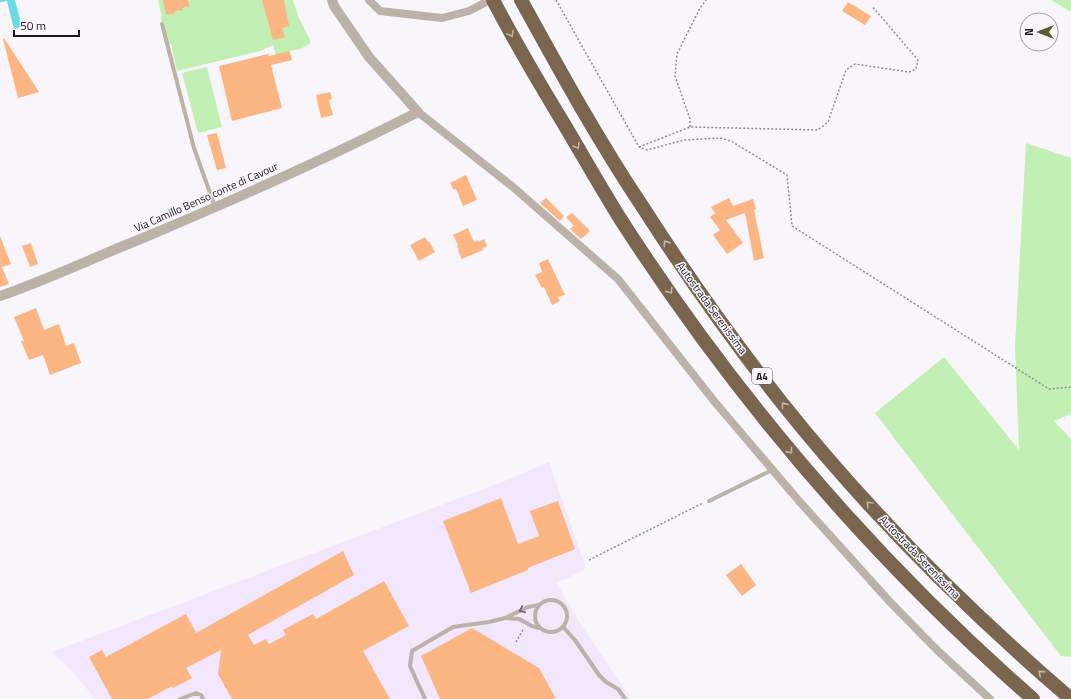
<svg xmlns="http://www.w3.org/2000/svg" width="1071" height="699" font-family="'Titillium Web',sans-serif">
<rect width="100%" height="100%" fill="#f8f5fb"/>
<path fill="#f2e7fd" d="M549 462 586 568 569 578 556 582 580 623 631 699H95L75 674 52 652 510 479Z"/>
<g fill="#c2efb3">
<path d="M158 0H293L298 16 310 40V44L300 49 290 51 292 60 278 63 273 45 264 49V50L177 71 171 44 167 45 161 18 162 17Z"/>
<path d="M1051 0H1071V12Z"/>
<path d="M207 67 222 127 198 133 182 73Z"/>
<path d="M1026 143 1071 158V414L1054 421 1071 439V657L1061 656 875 413 944 357 1019 450 1015 346Z"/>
</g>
<path fill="#6adce5" d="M0 0H15L22 27 14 29 7 1 0 2Z"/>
<g fill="#fbb684">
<path d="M163 0H188L190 6 182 8 183 10 175 11V13L166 15Z"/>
<path d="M262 0H284L289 26 282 28 285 37 273 40Z"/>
<path d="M848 2 871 16 865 25 842 11Z"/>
<path d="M4 38 39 92 18 98 3 39Z"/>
<path d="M289 51 292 60 271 65 282 108 232 121 219 66 268 54 269 56Z"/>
<path d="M330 92 332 99 329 100 333 115 321 118 316 95Z"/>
<path d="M217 133 226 168 217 170 207 135Z"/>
<path d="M466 175 477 200 463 206 456 189 454 190 450 183Z"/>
<path d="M546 198 564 216 560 221 540 203Z"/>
<path d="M729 198 733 206 753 199 756 209 754 210 764 258 754 261 745 213 726 220 743 243 727 254 713 235 720 230 710 217 715 213 711 207Z"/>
<path d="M572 213 590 231 581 239 570 229 574 226 566 217Z"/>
<path d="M468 228 474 242 478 240 479 242 484 239 487 246 482 249 483 250 462 259 458 251 459 250 457 246 458 245 453 235Z"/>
<path d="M0 236 11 264 2 267 9 284 0 287Z"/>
<path d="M425 237 428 242 429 241 435 252 419 261 410 245Z"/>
<path d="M31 243 38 264 30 267 22 246Z"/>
<path d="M548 259 565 295 558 297 560 301 552 305 544 287 542 288 535 275 542 272 539 263Z"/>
<path d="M36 308 44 330 59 324 66 346 74 343 81 363 50 375 43 355 29 360 21 341H24L14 317Z"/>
<path d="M501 498 518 544 539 536 530 511 558 501 575 549 528 568V570L471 593 443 521Z"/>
<path d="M343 551 354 575 248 635 254 645 266 639 269 644 286 635 283 630 313 614 316 619 384 581 409 626 363 651 390 699H232L218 674 221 650 186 668 192 678 173 688 172 686 148 699H112L89 657 102 650 106 657 186 614 196 633Z"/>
<path d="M741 564 756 585 742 596 726 575Z"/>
<path d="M472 628 539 668 556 699H440L421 656Z"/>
</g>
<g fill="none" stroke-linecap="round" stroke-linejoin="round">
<g stroke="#918d95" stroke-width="1.5" stroke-dasharray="2 2" stroke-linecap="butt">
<path d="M556 0 639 147 647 150 684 140 720 138 731 141 787 175 792 226 1049 389 1071 387"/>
<path d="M690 127V119L675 76 677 54 700 8 706 0"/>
<path d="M639 147 690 127 818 130 828 122 846 70 855 64 909 72 916 69 918 60 872 6"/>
<path d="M589 560 703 503"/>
<path d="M516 642 524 628"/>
</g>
<g stroke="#bcb2a7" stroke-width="4">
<path d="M162 24 194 148 215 207"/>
<path d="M709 501 772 470"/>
<circle cx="551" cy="616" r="16"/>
<path d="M505 618 519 619 532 626 539 628"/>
<path d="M563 627 575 640 599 675 606 682 618 689 625 699"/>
<path d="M180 699 196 693 201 695 203 699"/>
<path d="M425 699 410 666 412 651 453 627 489 622 505 618 528 607 539 605"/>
</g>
<g stroke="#bcb2a7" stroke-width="8">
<path d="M369 0 380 11 442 18 469 11 490 0"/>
<path d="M418 112 513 187 618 279 714 401 799 501 890 602 937 650 990 699"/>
</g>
<path stroke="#bcb2a7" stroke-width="10" d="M0 296C49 279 95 257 143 238 236 199 328 158 418 112L369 57 334 6 332 0"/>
<g stroke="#7a654e" stroke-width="14">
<path d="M493 0C515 42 539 83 564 124 583 156 601 188 621 220 735 397 874 560 1033 699"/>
<path d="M521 0C560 71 599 142 644 209 687 276 733 341 782 403 868 511 966 609 1071 699"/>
</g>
</g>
<defs><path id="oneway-chevron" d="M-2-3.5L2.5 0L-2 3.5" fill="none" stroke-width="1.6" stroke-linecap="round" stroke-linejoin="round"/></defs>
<g stroke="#bfb4ad">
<use href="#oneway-chevron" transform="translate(511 34) rotate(61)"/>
<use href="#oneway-chevron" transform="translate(577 146) rotate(59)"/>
<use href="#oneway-chevron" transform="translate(666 243) rotate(-124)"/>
<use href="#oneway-chevron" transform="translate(670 291) rotate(55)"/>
<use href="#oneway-chevron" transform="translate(784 405) rotate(-129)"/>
<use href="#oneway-chevron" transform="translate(790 451) rotate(51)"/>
<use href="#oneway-chevron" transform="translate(869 504) rotate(-133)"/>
<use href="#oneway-chevron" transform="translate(1041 673) rotate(-139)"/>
</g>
<use stroke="#6b6363" href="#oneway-chevron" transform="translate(522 610) rotate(155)"/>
<g text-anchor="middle" stroke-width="3" stroke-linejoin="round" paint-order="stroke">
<rect fill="#f8f5fb" stroke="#5d5861" stroke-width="1" x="752" y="368" width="20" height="16" rx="3"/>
<g font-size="10" font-weight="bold" fill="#1a141f">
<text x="762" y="380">A4</text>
</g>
<g font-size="11" fill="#1a141f" stroke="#f8f5fb">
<text transform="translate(206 197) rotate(-24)" y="4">Via Camillo Benso conte di Cavour</text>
<text transform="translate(712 308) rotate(54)" y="4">Autostrada Serenissima</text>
<text transform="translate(920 557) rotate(46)" y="4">Autostrada Serenissima</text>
</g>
</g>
<g transform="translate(1039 32) rotate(270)"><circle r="19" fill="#f8f5fb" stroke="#9f9ba3"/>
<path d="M0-3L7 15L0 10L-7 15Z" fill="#5b5d2b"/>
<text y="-6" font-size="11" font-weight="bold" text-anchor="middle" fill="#1a141f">N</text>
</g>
<path d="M14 30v6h65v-6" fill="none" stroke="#1a141f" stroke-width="2"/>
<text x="20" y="30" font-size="12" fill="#1a141f" stroke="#f8f5fb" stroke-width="3" paint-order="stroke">50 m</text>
</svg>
